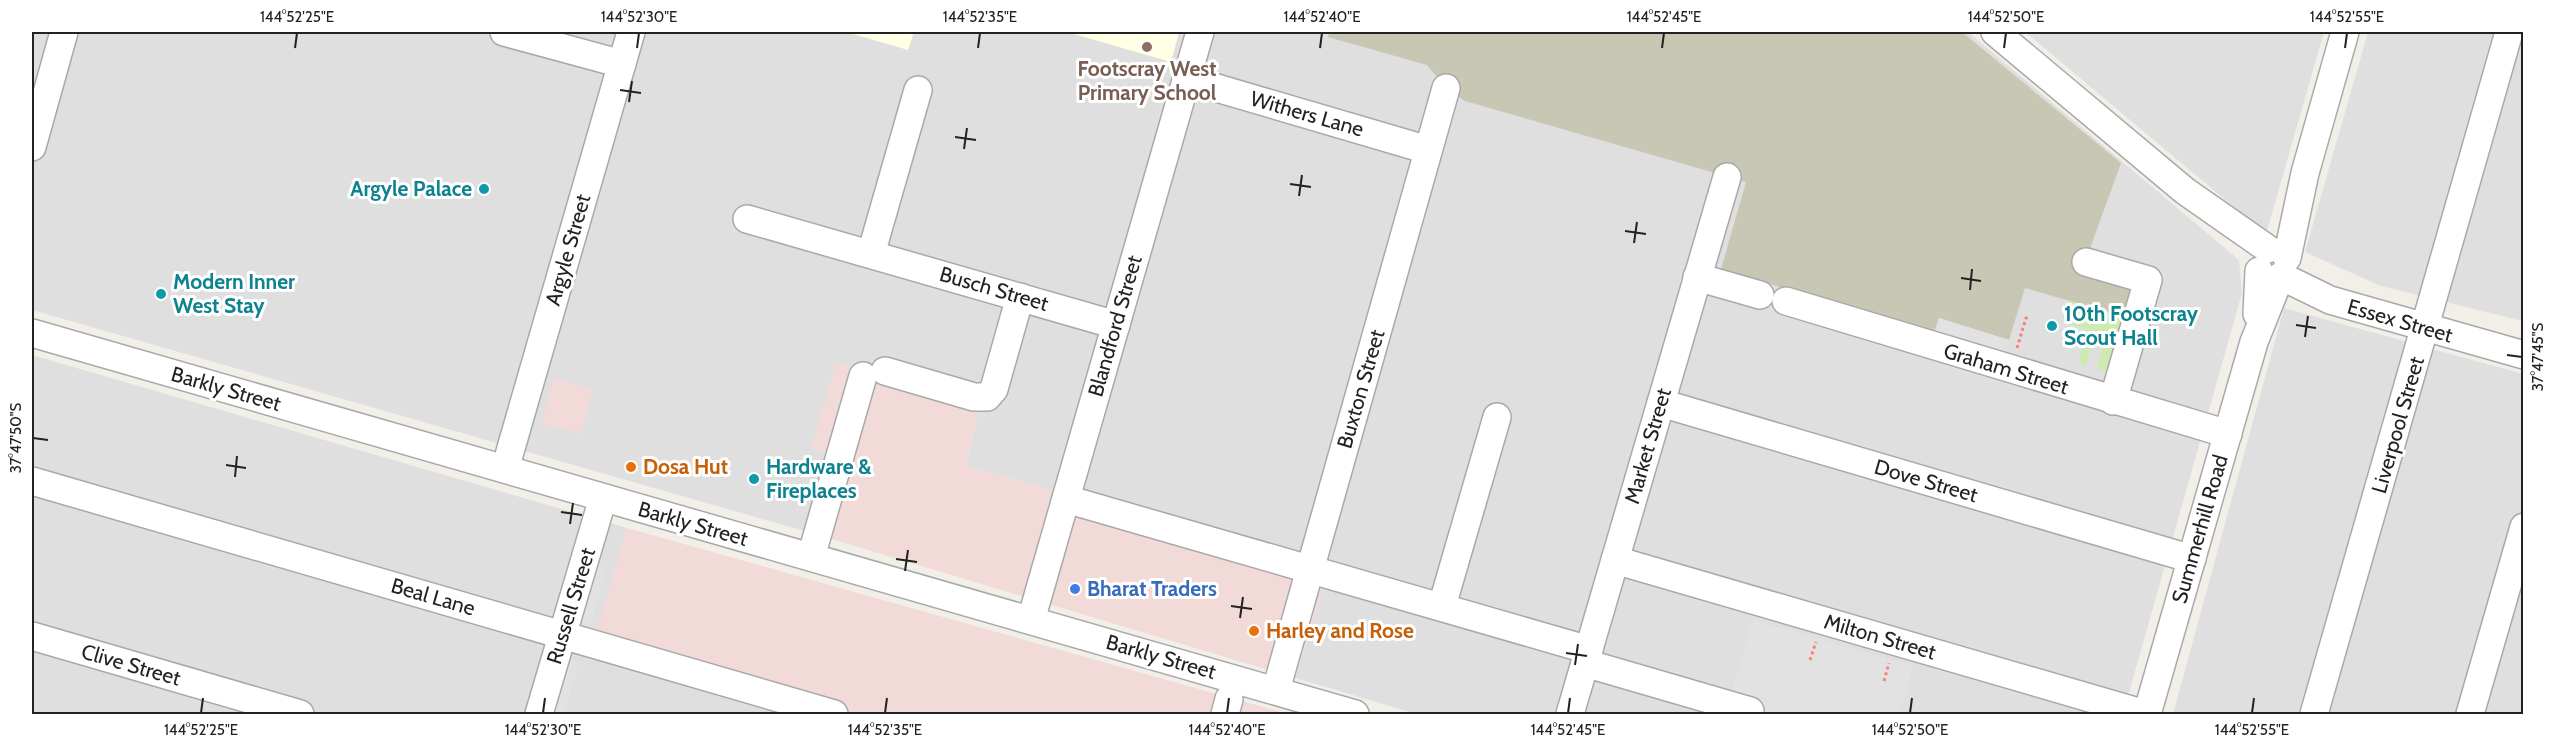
<svg xmlns="http://www.w3.org/2000/svg" width="2555" height="746" font-family="Cabin,sans-serif">
<rect width="100%" height="100%" fill="#f2efe9"/>
<g fill="#e0dfdf">
<path d="M32 32H1968L2239 260 2242 293 2123 714H1417L1295 678 1329 569 966 466 980 404 811 448 837 456 815 534 32 310Z"/>
<path d="M2025 32H2324L2266 234Z"/>
<path d="M2368 32H2523V321L2381 286 2305 252Z"/>
<path d="M2284 308 2523 374V714H2173Z"/>
<path d="M32 355 627 528 593 647 824 714H32Z"/>
</g>
<g fill="#f2dad9">
<path d="M836 362 980 403 966 466 1329 569 1295 678 815 534 837 456 811 448Z"/>
<path d="M554 378 594 390 581 434 541 423Z"/>
<path d="M627 528 1288 714H824L592 647Z"/>
</g>
<g fill="#ffffe5">
<path d="M846 32H914L908 50Z"/>
<path d="M1067 32H1179L1171 62Z"/>
</g>
<path fill="#c7c7b4" d="M1329 32H1962L2121 163 2084 265 2139 280 2132 319 2025 288 2009 340 1939 318 1934 334 1721 269 1746 182 1465 101 1446 88 1427 65 1328 37Z"/>
<path fill="#cdebb0" d="M2070 301 2132 319 2116 375 2097 369 2102 349 2091 346 2086 366 2078 364 2088 330 2064 323Z"/>
<g fill="#e2e2e2">
<path d="M1939 318 2009 340 2005 356 1934 334Z"/>
<path d="M596 556 606 571 591 624 586 626 579 615Z"/>
<path d="M1753 620 1913 666 1899 714H1725Z"/>
<path d="M568 651 578 665 564 714H550Z"/>
</g>
<g fill="none" stroke-linecap="round" stroke-linejoin="round">
<g stroke="#a9a9a9" stroke-width="30">
<g id="minor">
<path d="M504 32 622 64"/>
<path d="M1995 32 2185 191 2268 249"/>
<path d="M1186 79 1428 150"/>
<path d="M32 147 64 32"/>
<path d="M747 219 1116 325"/>
<path d="M871 254 918 90"/>
<path d="M2287 258 2305 173 2345 32"/>
<path d="M2086 262 2148 280 2113 401"/>
<path d="M2281 276 2330 300 2524 355"/>
<path d="M1697 277 1760 295"/>
<path d="M1786 301 2228 434"/>
<path d="M2257 314 2259 271"/>
<path d="M32 333 1355 714"/>
<path d="M885 371 974 397H987L994 389 1020 297"/>
<path d="M1661 403 2192 559"/>
<path d="M505 469 631 32"/>
<path d="M32 481 834 714"/>
<path d="M1066 499 1589 650"/>
<path d="M811 557 863 376"/>
<path d="M1615 560 2145 714"/>
<path d="M1442 606 1497 417"/>
<path d="M1031 620 1200 32"/>
<path d="M32 636 300 714"/>
<path d="M1585 663 1750 711"/>
<path d="M1276 690 1446 88"/>
<path d="M539 714 603 498"/>
<path d="M1225 714 1229 699"/>
<path d="M1570 714 1727 177"/>
<path d="M2147 714 2254 342 2280 277"/>
<path d="M2314 714 2509 32"/>
<path d="M2470 714 2524 527"/>
</g>
</g>
<g stroke="#fa8072" stroke-width="3" stroke-dasharray="3 3" stroke-linecap="butt">
<path d="M2017 348 2026 318 2030 320"/>
<path d="M1810 660 1816 642"/>
<path d="M1884 681 1889 663"/>
</g>
<use href="#minor" stroke="#fff" stroke-width="27"/>
</g>
<path fill="none" stroke="#222" stroke-width="2" d="M295 48 297 33M637 48 639 33M978 48 980 33M1320 48 1322 33M1662 48 1664 33M2004 48 2006 33M2345 48 2347 33M620 90 641 93M629 102 632 81M955 137 976 140M964 149 967 128M1290 184 1311 187M1299 196 1302 175M1625 231 1646 234M1634 243 1637 222M1961 278 1981 281M1970 290 1972 269M2296 325 2316 328M2305 337 2308 316M2507 355 2522 357M33 438 48 440M226 465 246 468M235 477 237 456M561 512 582 515M570 524 573 503M896 559 917 562M905 571 908 550M1231 606 1252 609M1240 618 1243 597M1566 653 1587 656M1575 665 1578 644M201 713 203 698M543 713 545 698M885 713 887 698M1227 713 1229 698M1568 713 1570 698M1910 713 1912 698M2252 713 2254 698"/>
<circle fill="#8d6e63" stroke="#fff" stroke-width="2" cx="1147" cy="47" r="6"/>
<g fill="#0f9aa8" stroke="#fff" stroke-width="2">
<circle cx="484" cy="189" r="6"/>
<circle cx="161" cy="294" r="6"/>
<circle cx="2052" cy="326" r="6"/>
<circle cx="754" cy="479" r="6"/>
</g>
<g fill="#e8710a" stroke="#fff" stroke-width="2">
<circle cx="631" cy="467" r="6"/>
<circle cx="1254" cy="631" r="6"/>
</g>
<circle fill="#3f7fe0" stroke="#fff" stroke-width="2" cx="1075" cy="589" r="6"/>
<g text-anchor="middle" stroke-width="6" stroke-linejoin="round" paint-order="stroke">
<g font-size="21" font-weight="bold" fill="#785e54" stroke="#fff">
<text x="1147" y="76">Footscray West<tspan x="1147" dy="24">Primary School</tspan></text>
</g>
<g font-size="21" fill="#222" stroke="#fff">
<text transform="translate(1307 114) rotate(16)" y="7">Withers Lane</text>
<text transform="translate(568 250) rotate(-74)" y="7">Argyle Street</text>
<text transform="translate(994 289) rotate(16)" y="7">Busch Street</text>
<text transform="translate(2400 321) rotate(16)" y="7">Essex Street</text>
<text transform="translate(1115 326) rotate(-74)" y="7">Blandford Street</text>
<text transform="translate(2006 369) rotate(17)" y="7">Graham Street</text>
<text transform="translate(226 389) rotate(16)" y="7">Barkly Street</text>
<text transform="translate(1361 389) rotate(-74)" y="7">Buxton Street</text>
<text transform="translate(2398 425) rotate(-74)" y="7">Liverpool Street</text>
<text transform="translate(1648 446) rotate(-74)" y="7">Market Street</text>
<text transform="translate(1926 481) rotate(16)" y="7">Dove Street</text>
<text transform="translate(693 524) rotate(16)" y="7">Barkly Street</text>
<text transform="translate(2200 529) rotate(-74)" y="7">Summerhill Road</text>
<text transform="translate(433 597) rotate(16)" y="7">Beal Lane</text>
<text transform="translate(571 606) rotate(-73)" y="7">Russell Street</text>
<text transform="translate(1880 637) rotate(16)" y="7">Milton Street</text>
<text transform="translate(1161 657) rotate(16)" y="7">Barkly Street</text>
<text transform="translate(131 665) rotate(16)" y="7">Clive Street</text>
</g>
<g font-size="21" font-weight="bold" fill="#0d838f" stroke="#fff" text-anchor="start">
<text x="472" y="196" text-anchor="end">Argyle Palace</text>
<text x="173" y="289">Modern Inner<tspan x="173" dy="24">West Stay</tspan></text>
<text x="2064" y="321">10th Footscray<tspan x="2064" dy="24">Scout Hall</tspan></text>
<text x="766" y="474">Hardware &amp;<tspan x="766" dy="24">Fireplaces</tspan></text>
</g>
<g font-size="21" font-weight="bold" fill="#c56008" stroke="#fff" text-anchor="start">
<text x="643" y="474">Dosa Hut</text>
<text x="1266" y="638">Harley and Rose</text>
</g>
<g font-size="21" font-weight="bold" fill="#366cbe" stroke="#fff" text-anchor="start">
<text x="1087" y="596">Bharat Traders</text>
</g>
</g>
<rect width="2555" height="746" fill="none" stroke="#ffffff" stroke-width="66"/>
<rect x="33" y="33" width="2489" height="680" fill="none" stroke="#222" stroke-width="2"/>
<g font-size="15" text-anchor="middle" fill="#222">
<text x="297" y="22">144°52'25"E</text>
<text x="639" y="22">144°52'30"E</text>
<text x="980" y="22">144°52'35"E</text>
<text x="1322" y="22">144°52'40"E</text>
<text x="1664" y="22">144°52'45"E</text>
<text x="2006" y="22">144°52'50"E</text>
<text x="2347" y="22">144°52'55"E</text>
<text transform="translate(2538 357) rotate(-90)" y="5">37°47'45"S</text>
<text transform="translate(16 438) rotate(-90)" y="5">37°47'50"S</text>
<text x="201" y="735">144°52'25"E</text>
<text x="543" y="735">144°52'30"E</text>
<text x="885" y="735">144°52'35"E</text>
<text x="1227" y="735">144°52'40"E</text>
<text x="1568" y="735">144°52'45"E</text>
<text x="1910" y="735">144°52'50"E</text>
<text x="2252" y="735">144°52'55"E</text>
</g>
</svg>
